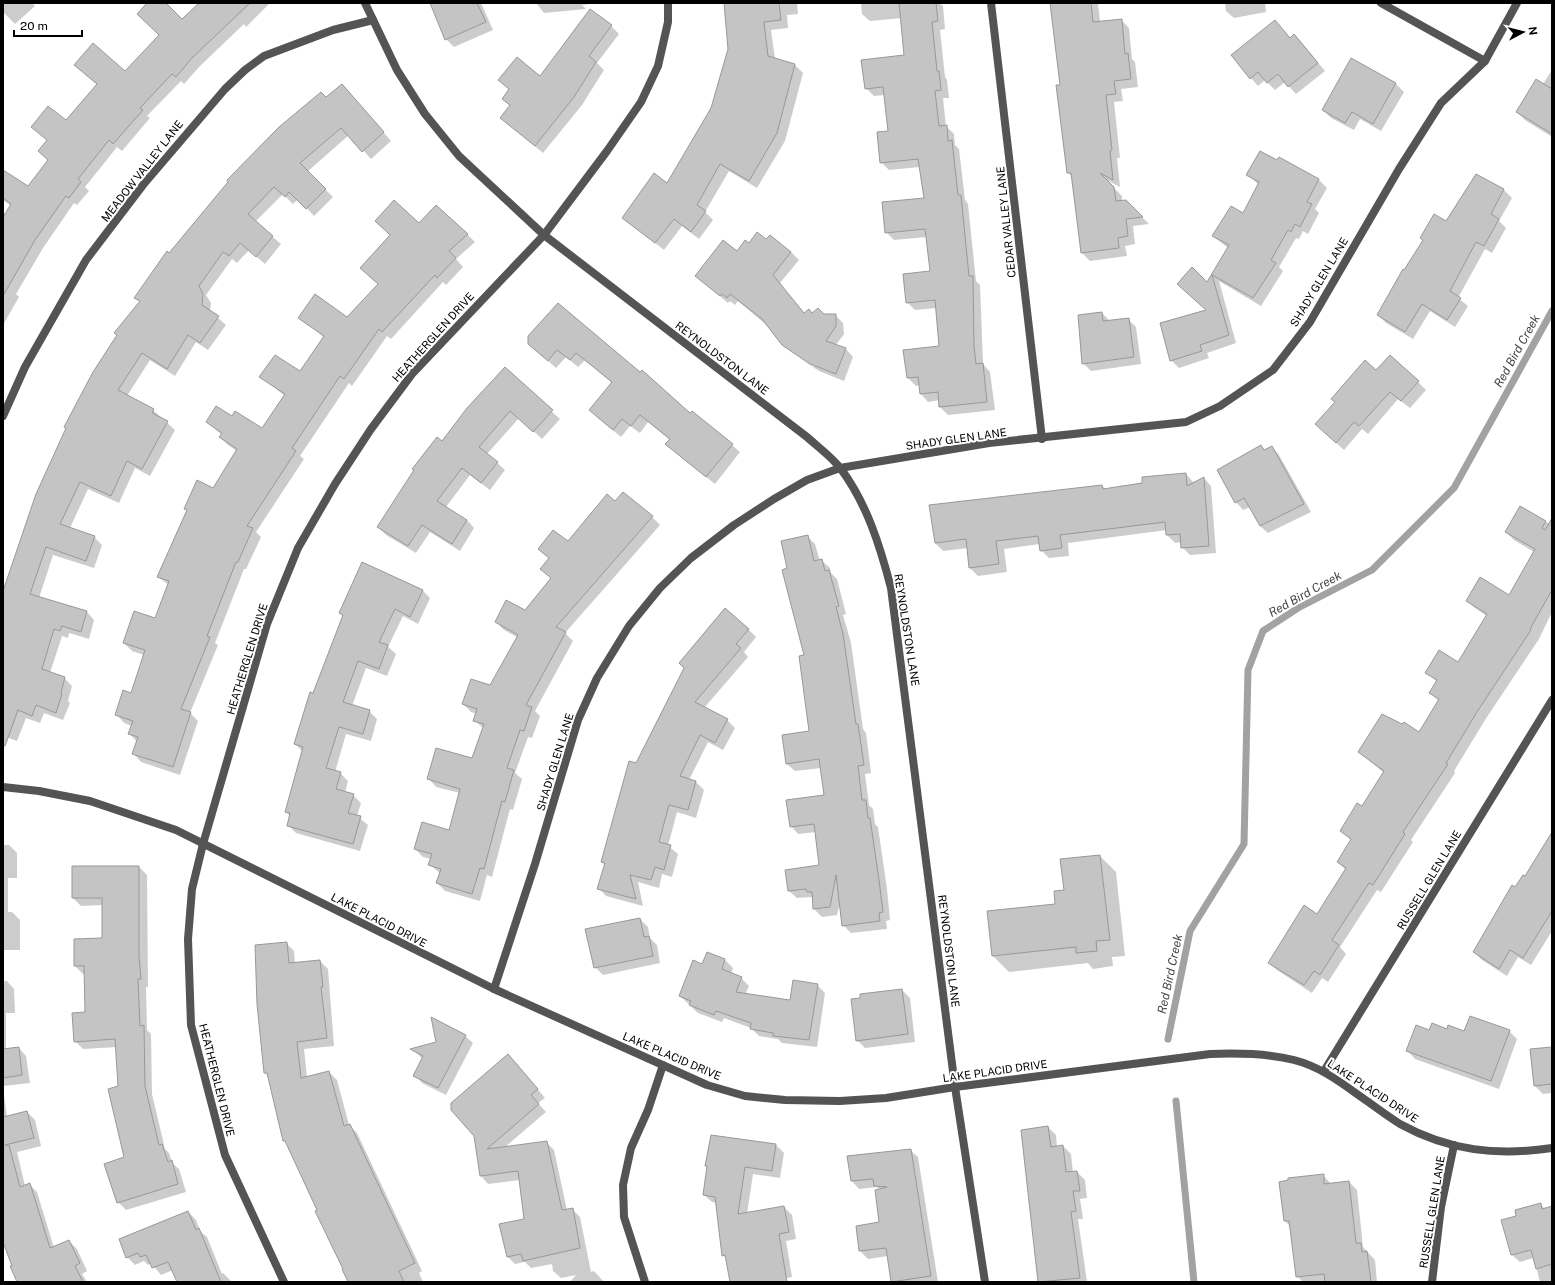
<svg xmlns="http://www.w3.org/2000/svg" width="1555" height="1285" font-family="'Public Sans',sans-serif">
<rect width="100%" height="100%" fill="#fff"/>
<g fill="#0003">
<path d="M3 3H32L35 6 15 24 3 12Z"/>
<path d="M148 3H164L182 20 200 3H270L246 27 244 24 200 66 184 84 181 81 147 116 150 118 122 151 117 147 85 187 89 191 77 205 74 203 43 248 16 294 19 297 3 325V218L11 206 3 200V171L28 187 49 160 48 141 32 127 66 121 98 85 83 72H125L161 35Z"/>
<path d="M431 3H481L493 30 454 47 446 39Z"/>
<path d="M536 3H598L582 5 586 9 544 13Z"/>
<path d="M725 3H797L798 14 787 15 788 28 771 30 775 59 795 65 803 73 785 141 757 188 729 171 705 212 713 220 699 239 682 226 664 250 623 218 668 184 712 108 729 49Z"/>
<path d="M861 3H939L943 6 945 29 940 30 945 77 947 80 949 98H943L946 126 954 134 955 145 959 149 965 200 968 204 976 281 980 285 983 364 990 372 995 410 948 415 940 407V400L928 402 921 394 920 385 916 386 908 378 904 351 940 347 936 308 915 310 907 302 931 272 927 237 894 240 886 232 925 199 920 167 889 170 881 162 889 132 885 95 874 96 866 88 905 56 902 18 870 21 862 14Z"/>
<path d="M1051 3H1098L1100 22 1121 20 1129 28 1132 59 1135 62 1138 87 1121 89 1123 101 1114 102 1120 158H1117L1120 187 1105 179 1122 196V201H1126L1149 224 1133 226 1135 244 1125 246 1127 256 1090 261 1082 253 1073 177 1068 173 1061 85Z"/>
<path d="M1225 3H1265L1266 12 1234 18 1226 11Z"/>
<path d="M1275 21 1290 38 1294 35 1302 43 1325 71 1296 94 1285 82 1275 90 1265 80 1258 86 1251 78Z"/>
<path d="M611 26 619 34 597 63 604 70 582 105 543 153 501 118 510 106 503 99 510 90 500 80 540 77Z"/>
<path d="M1352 59 1396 84 1404 92 1381 131 1360 119 1354 130 1331 118 1323 110Z"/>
<path d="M1552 70V137L1525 120 1517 112 1543 84Z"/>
<path d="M342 85 391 141 371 159 349 135 307 172 333 197 314 216 298 199 293 204 283 194 255 222 281 244 265 264 249 250 237 263 232 259 206 295 211 303 210 311 226 325 208 350 196 342 175 376 150 360 127 396 153 410 175 430 150 476 135 468 119 503 88 489 70 528 94 537 102 545 94 568 53 555 39 598 87 612 94 620 89 639 69 633 68 638 62 636 50 673 64 678 72 686 68 701 70 703 63 720 44 713 40 723 26 718 17 741 3 736 4 587 140 302 136 297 169 254Z"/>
<path d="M1279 158 1319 180 1327 188 1315 209 1319 213 1308 234 1303 231 1299 239 1296 238 1279 267 1283 271 1261 306 1219 281 1236 343 1207 353 1209 358 1179 368 1171 360 1207 311V284L1228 248 1213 236 1243 214 1259 185 1248 175 1277 161Z"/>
<path d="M1476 175 1504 190 1512 198 1499 221 1506 228 1492 253 1485 249 1458 298 1468 306 1455 327 1430 311 1413 339 1386 323 1378 315 1405 271 1446 223Z"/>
<path d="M419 224 467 234 475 242 456 259 463 267 446 285 443 282 391 339 387 336 352 386 349 383 300 456 304 459 256 532 261 537 246 569H244L215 643 218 645 190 713 198 721 180 775 141 762 134 754 137 742 130 734 132 726 124 723 117 715 131 694 144 655 132 651 124 643 155 619 169 585 158 577 187 511 185 509 213 489 237 451 228 445 220 437 222 435 207 422 232 418 262 430 285 396 261 377 300 373 325 338 300 318H347L379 285Z"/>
<path d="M766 241 791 252 799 260 780 283 804 313 835 315 843 323 844 334 836 345 846 349 853 357 844 381 819 371 792 353 790 352 814 367 815 366 738 301 735 305 730 301 728 303 696 276 749 244Z"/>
<path d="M558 304 690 414 732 445 740 452 715 484 675 452 670 440 648 422 640 433 630 426 621 437 598 418 590 410 612 383 585 360 578 367 566 357 556 368 537 351Z"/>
<path d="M1102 313 1110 321 1128 319 1136 327 1141 364 1091 371 1083 363Z"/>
<path d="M505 369 560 419 542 439 519 418 487 454 505 470 490 490 470 475 446 507 467 520 474 528 460 551 430 532 416 553 386 535 378 527 442 442Z"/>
<path d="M1376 372 1418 382 1426 390 1410 408 1398 399 1368 434 1362 429 1344 450 1324 432Z"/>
<path d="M1261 446 1266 451 1272 447 1279 455 1311 512 1268 533 1260 526 1250 507 1243 510 1236 502Z"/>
<path d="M1186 474 1194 483 1204 478 1211 486 1216 553 1190 555 1182 547V542L1175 543 1167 535V530L1068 543 1069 556 1049 558 1041 550 1040 544 1004 549 1007 572 978 576 970 568 968 548 943 551 935 543 930 506 1102 486 1106 489 1143 484Z"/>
<path d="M616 503 652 517 660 525 565 633 573 641 535 711 540 716 532 738 528 737 515 773 522 779 513 810 510 809 492 877 487 875 480 901 445 891 437 883 440 873 430 865 431 859 423 857 415 849 449 831 460 793 436 787 429 779 473 760 484 729 474 720 477 714 471 712 463 704 490 687 517 637 504 630 496 622 525 611 552 579 541 569 550 559 539 549 568 543Z"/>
<path d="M1520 508 1552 525V612L1539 639 1485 720 1454 771 1455 773 1411 840 1413 842 1381 892 1377 890 1340 947 1346 954 1328 982 1322 978 1312 993 1277 970 1269 962 1318 915 1346 870 1338 862 1352 841 1341 831 1362 807 1384 773 1359 752 1419 733 1439 701 1430 693 1437 682 1427 672 1459 663 1487 616 1475 608 1467 601 1509 597 1534 552 1514 540 1506 532Z"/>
<path d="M807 536 815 544 820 561H822L830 568 831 573 837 579 846 614 843 615 851 643 863 729 866 733 871 773 865 774 869 805 873 809 875 824 878 827 887 889 890 920 886 921 887 929 851 933 843 925 840 902 837 915 822 917 814 909 812 897 797 898 789 891 820 866 816 832 798 834 791 826 826 796 821 768 795 771 787 764 810 732 805 656 789 569Z"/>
<path d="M422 590 430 598 418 624 403 616 388 647 396 654 387 676 366 668 352 706 369 711 377 719 371 741 346 734 335 772 340 773 348 781 345 793 353 795 361 803 357 816 368 825 360 851 296 833 288 825 290 816 286 812 303 752 295 744 343 616 340 613Z"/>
<path d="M748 629 756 637 744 652 748 657 704 708 727 720 735 728 723 750 708 742 689 780 696 782 704 790 696 818 677 812 668 846 678 854 672 877 662 874 659 888 638 882 643 906 606 896 599 888 605 865 602 862 636 764 685 668Z"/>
<path d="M1552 834V931L1531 965 1518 957 1507 976 1482 960 1474 952 1515 889 1525 877Z"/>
<path d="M3 845H9L17 853V878H8V912H12L20 920V950H3Z"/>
<path d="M1100 856 1116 872 1125 956 1112 957 1113 966 1093 969 1088 963 1009 972 993 956 1056 905 1065 891Z"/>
<path d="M139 867 147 875 148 987H146L147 1030 151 1034 152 1094 165 1149 169 1153 172 1163 179 1169 186 1192 126 1210 118 1202 125 1158 117 1047 83 1049 75 1041 86 1013V974H83L75 966V940L103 939V905L81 906 73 898Z"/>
<path d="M640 919 648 927 650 938 657 945 660 963 603 975 595 967Z"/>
<path d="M286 943 294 951 295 963 320 961 328 969 334 1046 304 1049 307 1078 329 1072 337 1080 349 1125 357 1133 422 1271 419 1273 423 1282H349L318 1210 288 1144 284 1141 269 1076 265 1073Z"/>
<path d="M707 953 725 960 733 968 731 974 741 978 749 986 745 995 791 1002 817 985 825 993 817 1047 782 1043 778 1039 759 1036 751 1028 724 1018 722 1022 698 1013 680 996 703 965Z"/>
<path d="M3 981H7L14 989 15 1013H6V1049L19 1048 26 1056 30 1083 3 1086Z"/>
<path d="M902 990 910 998 915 1042 865 1048 857 1040Z"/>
<path d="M1447 1030 1465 1032 1509 1031 1517 1039 1499 1089 1415 1059 1408 1051 1430 1031Z"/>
<path d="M465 1036 473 1043 446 1095 422 1083 415 1075 423 1059 412 1049Z"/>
<path d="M1552 1048V1093L1543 1094 1535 1086Z"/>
<path d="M516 1063 545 1098 538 1103 546 1112 505 1147 546 1142 554 1150 567 1210 572 1209 580 1217 591 1272 594 1271 604 1282H570L576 1275 561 1278 553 1271 552 1264 531 1268 525 1262 515 1264 507 1256 525 1219 520 1180 488 1184 481 1176 475 1136Z"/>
<path d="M3 1087 7 1117 27 1112 35 1120 41 1146 17 1152 25 1186 29 1184 37 1192 54 1248 69 1241 77 1249 87 1271 82 1274 87 1282H16L18 1281 3 1239Z"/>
<path d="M1048 1127 1056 1135 1057 1147 1063 1146 1071 1154 1073 1173 1077 1172 1085 1180 1087 1198 1080 1199 1083 1219H1078L1087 1282H1039L1022 1131Z"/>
<path d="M776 1145 784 1153 780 1178 753 1174 747 1214 784 1207 792 1215 796 1239 786 1241 792 1277 765 1282H734L727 1259 723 1255 717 1203 712 1202 704 1195 708 1168 706 1165Z"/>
<path d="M910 1150 918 1157 938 1282H892L888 1256 868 1259 860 1251 857 1226 880 1223V1190L877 1187 859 1189 852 1181Z"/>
<path d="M1323 1175 1331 1184 1349 1182 1357 1190 1363 1247 1375 1260 1377 1282H1303L1297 1276 1291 1227 1285 1221Z"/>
<path d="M1540 1204 1545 1209 1552 1207V1282H1540L1534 1258 1520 1262 1512 1255 1517 1216Z"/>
<path d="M188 1212 196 1220 200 1231 207 1237 222 1274 223 1273 232 1282H178L173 1270 161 1275 151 1263 148 1265 144 1261 135 1265 127 1257Z"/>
</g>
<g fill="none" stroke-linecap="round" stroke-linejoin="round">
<g stroke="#a2a2a2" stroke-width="7">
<path d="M1168 1039 1190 931 1244 844 1248 670 1263 631 1298 608 1372 570 1454 488 1552 311"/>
<path d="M1176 1101 1194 1282"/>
</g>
</g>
<g fill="#c4c4c4" stroke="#989898">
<path d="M147 3H166L182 19 199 3H250L192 58 176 77 172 74 140 108 143 110 113 144 109 140 78 179 81 182 69 198 66 196 35 240 3 296V217L11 204 3 198V170L28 186 48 160 38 151 47 140 31 127 48 106 66 120 97 84 74 65 93 43 125 71 159 35 137 14Z"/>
<path d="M430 3H477L486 22 445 40Z"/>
<path d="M724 3H779L781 20 764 22 768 56 795 64 777 133 749 181 720 164 697 205 706 211 691 232 674 219 655 243 622 218 654 173 667 183 711 108 728 49Z"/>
<path d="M899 3H936L938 21 932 22 937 71H939L941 90 935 91 939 126 947 125 948 141 952 140 958 195H961L969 276H973L974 346 976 364 983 363 987 402 939 407 938 392 920 394 918 377 907 378 903 350 939 346 935 300 906 303 903 274 930 271 925 229 885 233 882 202 924 198 918 159 880 163 877 132 888 131 883 87 865 89 861 60 904 55Z"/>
<path d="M1050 3H1091L1093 22 1122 19 1125 54 1128 53 1131 79 1114 81 1116 94 1106 95 1112 150 1110 151 1113 180 1100 173 1114 187 1116 201 1126 200 1143 217 1126 219 1128 236 1118 238 1119 248 1081 253 1071 173H1067L1056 85H1060Z"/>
<path d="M590 9 612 25 589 56 596 62 574 97 535 146 500 118 510 105 502 99 509 89 498 80 517 57 540 76Z"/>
<path d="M1275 20 1290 38 1294 34 1318 63 1288 87 1278 74 1267 83 1258 72 1250 79 1231 55Z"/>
<path d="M1351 58 1396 83 1373 124 1352 112 1345 123 1322 110Z"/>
<path d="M1536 79 1552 89V134L1516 112Z"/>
<path d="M342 84 384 132 362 152 341 128 300 163 326 189 306 209 289 192 285 197 274 187 248 214 273 236 256 257 240 243 229 256 223 252 199 286 203 294 202 305 219 316 200 343 188 335 167 369 142 353 118 390 154 409 152 413 168 421 142 469 127 461 111 496 80 482 60 524 95 536 86 561 46 547 30 594 87 611 81 632 62 626 60 631 54 629 42 669 65 677 61 693 62 694 56 713 36 705 32 716 18 710 5 746H3V591L36 494 66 428 64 427 93 372 117 335 114 333 140 301 134 298 167 251 169 253 228 182 227 180 279 127 321 92 326 97Z"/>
<path d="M1260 151 1277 160 1279 157 1319 179 1307 202 1312 204 1300 227 1295 224 1291 232 1288 230 1271 260 1276 263 1253 298 1212 275 1229 335 1200 345 1202 351 1170 361 1160 323 1206 310 1177 284 1192 267 1207 282 1229 245 1212 236 1231 206 1243 213 1259 182 1246 175Z"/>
<path d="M1476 174 1504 189 1491 214 1499 219 1484 246 1476 242 1450 291 1461 298 1447 320 1422 304 1405 332 1377 315 1403 269 1404 270 1423 240 1420 238 1434 214 1446 221Z"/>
<path d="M394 200 419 223 436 205 468 234 449 251 456 258 437 278 435 275 382 332 379 329 344 379 340 376 292 448 296 451 247 526 253 528 238 562H236L207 636 210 637 181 709 191 712 173 767 132 754 138 737 128 734 133 721 115 715 123 690 131 693 145 650 123 643 134 611 155 618 169 581 157 577 187 510 184 509 197 480 213 488 237 449 219 437 222 433 206 422 216 406 232 416 235 411 262 428 285 394 259 377 275 355 300 371 324 336 298 318 315 294 347 317 378 284 360 268 390 235 375 221Z"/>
<path d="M757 232 766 239 770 235 791 252 773 275 804 313 809 309 812 313 818 308 824 314H836V326L826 341 846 348 836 374 810 364 782 345 762 319 730 294 727 298 722 294 720 296 695 276 723 240 737 251 745 240 749 243Z"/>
<path d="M558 303 640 372 642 370 690 413 692 411 733 444 706 477 665 444 670 439 640 415 631 426 622 419 613 430 589 410 612 382 576 353 570 360 557 350 548 361 528 344V336Z"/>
<path d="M1102 312 1103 321 1129 318 1134 357 1082 364 1078 315Z"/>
<path d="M1390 355 1419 381 1401 401 1390 392 1359 426 1354 422 1336 443 1315 424 1335 402 1331 399 1365 360 1376 370Z"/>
<path d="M505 367 553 410 533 432 510 411 479 447 498 462 481 483 462 468 437 501 467 520 452 544 422 525 408 546 377 527 414 470 412 469 437 437 442 441 467 408Z"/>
<path d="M1261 445 1264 450 1272 446 1304 504 1260 526 1244 498 1235 503 1217 470Z"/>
<path d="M1186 473 1187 486 1204 477 1209 546 1181 548 1180 534 1166 535 1165 522 1060 535 1062 548 1040 551 1038 536 996 541 999 564 969 568 966 539 935 543 929 505 1102 485 1103 489 1142 483V477Z"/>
<path d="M623 492 653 516 556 627 566 632 526 705 532 707 524 731 520 730 507 768 514 770 505 802 502 801 484 869 480 868 472 894 436 883 441 869 428 865 432 854 414 849 422 822 449 830 460 789 427 779 436 748 472 758 484 724 473 721 477 709 462 704 471 679 490 685 518 635 495 622 506 600 525 610 551 578 540 569 549 558 538 549 553 530 568 541 607 494 615 501Z"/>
<path d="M1520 506 1546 521 1542 528 1545 530 1552 518V590L1530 629 1531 630 1477 712 1446 763 1448 764 1403 832 1405 834 1373 885 1369 883 1332 940 1339 945 1320 975 1314 971 1304 985 1268 963 1304 905 1317 914 1346 868 1337 862 1351 839 1340 831 1357 803 1362 806 1384 771 1358 752 1382 714 1402 724 1404 722 1419 732 1439 699 1429 693 1437 680 1425 673 1439 650 1458 662 1487 614 1466 601 1480 577 1509 595 1535 549 1505 532Z"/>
<path d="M808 535 814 561 822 559 825 571 829 570 839 606 836 607 843 634 856 724H858L864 765 858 766 862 800H866L868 818H870L879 880 883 912 879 913 880 921 842 926 836 875 830 907 813 909 812 892H807L806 889 788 891 785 870 819 865 814 824 790 827 786 800 824 795 819 759 786 764 782 735 809 731 799 656 804 655 782 570 787 568 781 541Z"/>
<path d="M362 562 423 590 410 617 395 609 379 642 388 645 379 669 358 661 343 702 370 710 363 734 339 727 326 768 341 772 336 789 354 794 348 813 361 816 353 844 287 826 290 813 285 812 303 747 294 744 310 692 313 693 343 615 339 613Z"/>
<path d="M725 608 749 629 736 644 741 648 695 702 728 719 715 743 700 735 680 776 696 781 688 810 669 805 659 842 671 845 664 870 655 867 651 880 630 875 636 899 597 889 605 863 601 862 629 761 636 763 684 668 679 663Z"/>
<path d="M1552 832V911L1523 958 1510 950 1499 969 1473 952 1512 885 1515 887 1523 875 1525 876Z"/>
<path d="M1100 855 1110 940 1096 941 1097 951 1076 953V947L992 956 987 911 1055 904 1054 891 1064 890 1060 859Z"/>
<path d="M72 866H139V956L141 979H138L140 1026 144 1025 145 1086 159 1145 162 1144 168 1162 172 1160 178 1184 117 1203 104 1164 124 1157 108 1089 118 1086 115 1039 74 1042 72 1013 85 1012 84 966H74V939L102 938V898H72Z"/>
<path d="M640 918 644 937 649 936 653 956 594 968 585 929Z"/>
<path d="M287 942 289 963 320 960 323 987H321L327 1038 297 1042 301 1078 329 1071 344 1126 350 1124 415 1263 399 1271 404 1282H348L342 1269H343L315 1211 317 1210 285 1141H283L267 1073H264L257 1004 255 945Z"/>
<path d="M707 952 725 959 722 969 742 977 736 992 790 1000 793 980 818 984 809 1040 773 1036V1033L750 1029 751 1023 716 1011 714 1015 689 1005 691 1001 679 996 693 960 702 964Z"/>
<path d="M902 989 908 1034 856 1041 851 999 860 998V994Z"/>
<path d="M1470 1016 1510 1030 1491 1081 1406 1051 1416 1025 1429 1030 1432 1023 1447 1029 1448 1025 1464 1031Z"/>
<path d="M431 1017 466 1035 438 1088 413 1076 423 1056 410 1049 436 1042Z"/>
<path d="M19 1047 22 1075 3 1078V1049Z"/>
<path d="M1552 1047V1084L1534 1086 1530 1049Z"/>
<path d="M508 1054 538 1089 531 1095 539 1104 487 1149 547 1141 562 1210 573 1208 580 1248 523 1261 521 1254 507 1257 499 1224 524 1219 518 1171 480 1176 474 1136 451 1110V1103Z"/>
<path d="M27 1111 34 1138 5 1145H9L20 1187 30 1183 50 1248 69 1240 80 1263 75 1266 83 1282H17L10 1266H12L3 1242V1117Z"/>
<path d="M1048 1126 1051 1147 1063 1145 1066 1172 1077 1171 1080 1191H1073L1076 1211 1071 1212 1080 1278 1038 1282 1021 1130Z"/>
<path d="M711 1135 776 1144 772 1171 745 1167 738 1214 784 1206 789 1232 779 1234 787 1282H730L725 1255 722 1256 715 1197 703 1195 707 1166H705Z"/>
<path d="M911 1149 931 1276 891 1282 886 1248 859 1251 856 1226 879 1222 875 1190 887 1187 874 1186 873 1179 851 1181 847 1156Z"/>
<path d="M1324 1174V1184L1349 1181 1356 1243H1361L1362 1252 1367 1251 1371 1282H1325L1324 1274 1296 1277 1289 1221H1284L1279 1182 1288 1180V1178Z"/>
<path d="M1541 1203 1542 1209 1552 1206V1264L1536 1269 1531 1250 1511 1255 1501 1220 1516 1216 1515 1210Z"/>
<path d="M188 1211 196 1230 199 1228 221 1282H177L168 1262 152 1268 146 1255 140 1257 138 1253 126 1258 119 1239Z"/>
</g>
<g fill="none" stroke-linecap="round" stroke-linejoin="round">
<g stroke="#545454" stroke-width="8">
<path d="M991 3 1042 439"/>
<path d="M1381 3 1485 61"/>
<path d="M3 416 25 367 86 260 143 185 225 89 245 70 264 56 333 30 373 20"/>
<path d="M494 989 535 864 578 720 597 678 629 626 660 588 691 558 734 525 774 499 807 480 840 468 989 443 1186 422 1220 406 1273 370 1310 322 1399 169 1441 103 1485 61 1517 3"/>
<path d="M1324 1071 1552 700"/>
<path d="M284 1282 225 1155 191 1025 188 939 192 889 203 844 267 624 298 548 335 484 371 429 412 374 544 235 607 151 641 102 658 66 668 22V3"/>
<path d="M645 1282 624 1217 623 1185 631 1148 648 1110 663 1065"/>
<path d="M1432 1282 1441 1207 1454 1145"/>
</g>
<g stroke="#545454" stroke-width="8">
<path d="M365 3 397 70 425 114 459 156 544 235 807 437C818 447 832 457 841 469 867 504 880 546 891 588L955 1087 985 1282"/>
<path d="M3 787 39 791 90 801 176 830 494 989 707 1085 745 1096 785 1100 840 1101 886 1098 955 1087 1210 1054C1237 1053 1267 1053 1294 1060 1322 1067 1344 1085 1367 1101 1378 1109 1389 1117 1400 1124 1449 1151 1497 1156 1552 1148"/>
</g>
</g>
<g text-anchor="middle" stroke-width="4" stroke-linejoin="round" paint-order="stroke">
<g font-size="11" fill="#000" stroke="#fff">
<text transform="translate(142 171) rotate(-52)" y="4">MEADOW VALLEY LANE</text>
<text transform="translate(1006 222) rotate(-96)" y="4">CEDAR VALLEY LANE</text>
<text transform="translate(1319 282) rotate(-59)" y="4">SHADY GLEN LANE</text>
<text transform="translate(433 337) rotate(-48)" y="4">HEATHERGLEN DRIVE</text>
<text transform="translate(722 358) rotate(37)" y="4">REYNOLDSTON LANE</text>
<text transform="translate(956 439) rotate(-8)" y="4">SHADY GLEN LANE</text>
<text transform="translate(907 630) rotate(81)" y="4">REYNOLDSTON LANE</text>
<text transform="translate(247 659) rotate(-73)" y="4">HEATHERGLEN DRIVE</text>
<text transform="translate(555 762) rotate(-73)" y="4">SHADY GLEN LANE</text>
<text transform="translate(1429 880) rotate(-59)" y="4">RUSSELL GLEN LANE</text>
<text transform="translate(379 920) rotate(27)" y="4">LAKE PLACID DRIVE</text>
<text transform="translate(949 951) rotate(83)" y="4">REYNOLDSTON LANE</text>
<text transform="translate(672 1056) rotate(23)" y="4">LAKE PLACID DRIVE</text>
<text transform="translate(995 1071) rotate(-8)" y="4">LAKE PLACID DRIVE</text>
<text transform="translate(217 1080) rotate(76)" y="4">HEATHERGLEN DRIVE</text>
<text transform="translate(1373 1091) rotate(33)" y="4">LAKE PLACID DRIVE</text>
<text transform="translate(1432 1212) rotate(-81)" y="4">RUSSELL GLEN LANE</text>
</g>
<g font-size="12" font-style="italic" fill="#434343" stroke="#fff">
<text transform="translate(1517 351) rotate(-61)" y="4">Red Bird Creek</text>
<text transform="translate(1305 594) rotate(-29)" y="4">Red Bird Creek</text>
<text transform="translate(1170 974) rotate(-78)" y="4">Red Bird Creek</text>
</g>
</g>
<rect width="1555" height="1285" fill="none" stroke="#000000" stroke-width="8"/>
<g transform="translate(1523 32) rotate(83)" stroke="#ffffff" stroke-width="3" paint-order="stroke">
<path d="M0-3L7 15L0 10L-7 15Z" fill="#000000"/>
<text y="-6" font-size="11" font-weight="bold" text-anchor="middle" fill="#000000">N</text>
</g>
<path d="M14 30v6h68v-6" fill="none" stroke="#000000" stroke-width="2"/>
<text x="20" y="30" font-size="12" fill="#000000" stroke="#ffffff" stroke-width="3" paint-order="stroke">20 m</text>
</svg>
